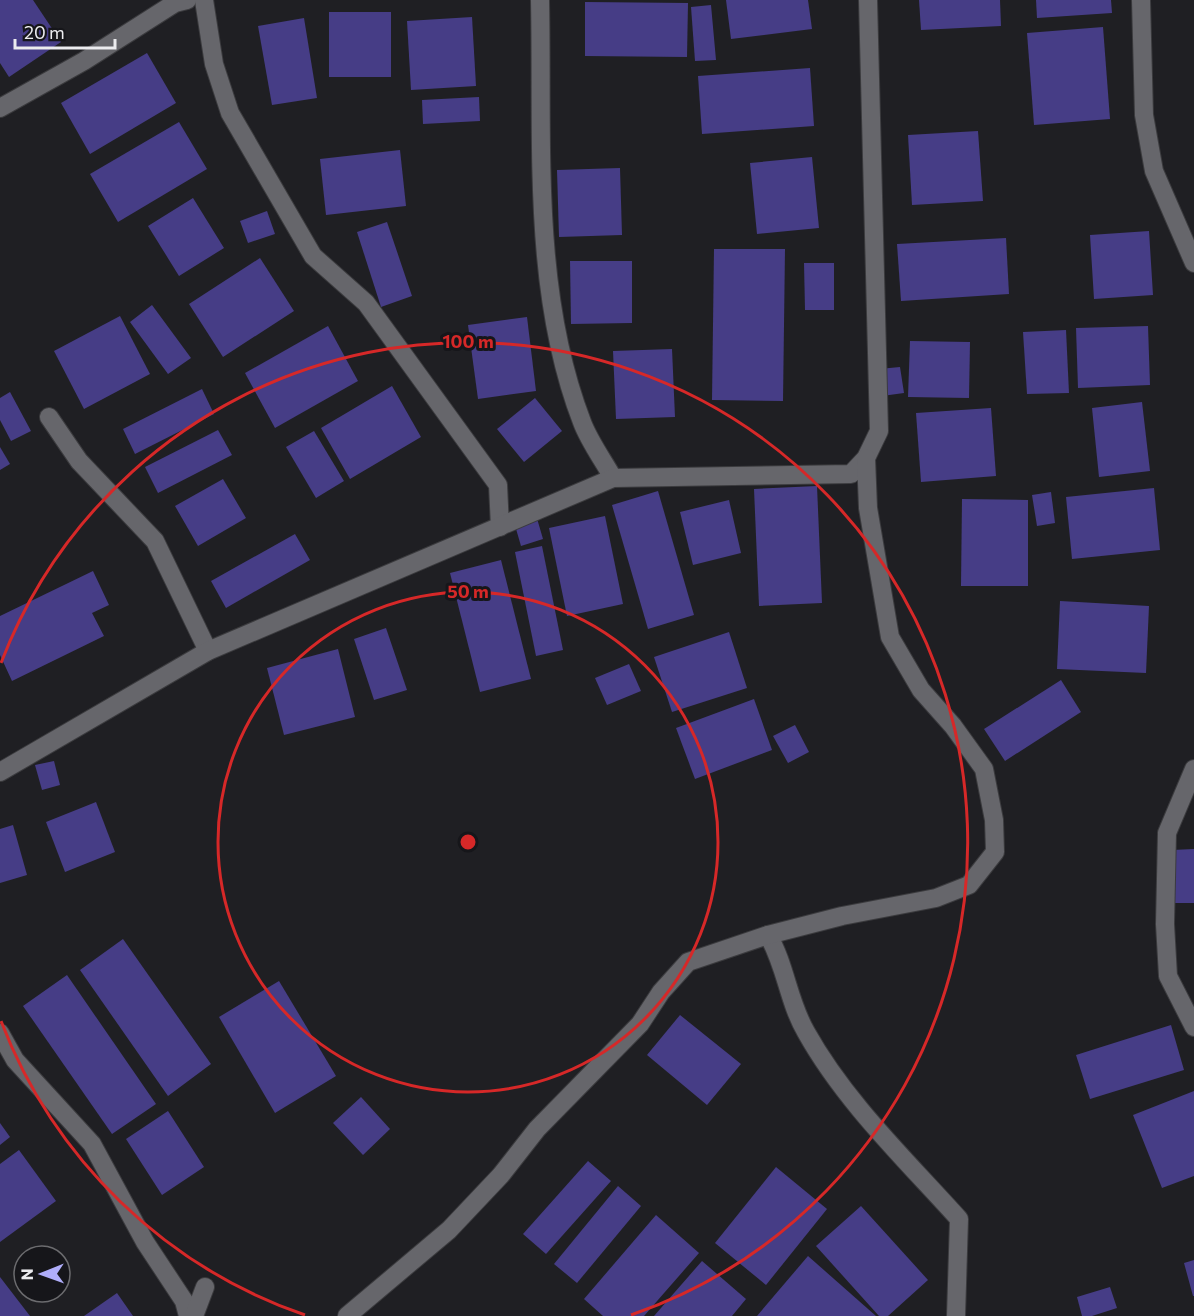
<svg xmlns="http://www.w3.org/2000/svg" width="1194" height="1316" font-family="Commissioner,sans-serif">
<rect width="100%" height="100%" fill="#1f1f23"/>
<g fill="#463d86">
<path d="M0 0H33L61 42 9 77 0 63Z"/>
<path d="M726 0H808L812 29 731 39Z"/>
<path d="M919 0H1000L1001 26 921 30Z"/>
<path d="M1036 0H1111L1112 13 1037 18Z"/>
<path d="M585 2 688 3 687 57 585 56Z"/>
<path d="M711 5 716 60 695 61 691 7Z"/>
<rect x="329" y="12" width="62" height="65"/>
<path d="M472 17 476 86 411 90 407 21Z"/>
<path d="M304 18 317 98 272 105 258 26Z"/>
<path d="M1103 27 1110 119 1034 125 1027 33Z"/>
<path d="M147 53 176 103 90 154 61 103Z"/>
<path d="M810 68 814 126 702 134 698 76Z"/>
<path d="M479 97 480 121 423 124 422 100Z"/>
<path d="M179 122 207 169 118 222 90 174Z"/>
<path d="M978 131 983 201 912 205 908 135Z"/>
<path d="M400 150 406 206 326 215 320 159Z"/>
<path d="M812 157 819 228 757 234 750 163Z"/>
<path d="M620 168 622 235 559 237 557 170Z"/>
<path d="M193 198 224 248 179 276 148 226Z"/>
<path d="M267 211 275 234 248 243 240 221Z"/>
<path d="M387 222 412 296 381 307 357 232Z"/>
<path d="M1149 231 1153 295 1094 299 1090 235Z"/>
<path d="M1006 238 1009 294 901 301 897 244Z"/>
<path d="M714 249H785L783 401 712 400Z"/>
<path d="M260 258 294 311 223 357 189 304Z"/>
<path d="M570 261H632V323L571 324Z"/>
<path d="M804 263H834V310H805Z"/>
<path d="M152 305 191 358 168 374 130 322Z"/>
<path d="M120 316 150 374 84 409 54 351Z"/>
<path d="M527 317 536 391 478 399 468 325Z"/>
<path d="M328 326 358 381 275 428 245 373Z"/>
<path d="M1148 326 1150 385 1078 388 1076 328Z"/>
<path d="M1066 330 1069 393 1027 394 1023 332Z"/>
<path d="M910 341 970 342 969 398 908 397Z"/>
<path d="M672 349 675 417 616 419 613 351Z"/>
<path d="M900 367 904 393 882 396 879 369Z"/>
<path d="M392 386 421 437 350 479 321 428Z"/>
<path d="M202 389 214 414 135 454 123 429Z"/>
<path d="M10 392 31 431 11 441 0 420V398Z"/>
<path d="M535 398 562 431 524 462 497 429Z"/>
<path d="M1142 402 1150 471 1099 477 1092 408Z"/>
<path d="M991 408 996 476 921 482 916 413Z"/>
<path d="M218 430 232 455 158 493 145 467Z"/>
<path d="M314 431 344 481 316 498 286 447Z"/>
<path d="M0 447 10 464 0 470Z"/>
<path d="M223 479 246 518 198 546 175 506Z"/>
<path d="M817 486 822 603 759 606 754 489Z"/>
<path d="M1154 488 1160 550 1072 559 1066 497Z"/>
<path d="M658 491 694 615 648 629 612 505Z"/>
<path d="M1051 492 1055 523 1037 526 1032 495Z"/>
<path d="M962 499 1028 500V586H961Z"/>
<path d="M729 500 741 553 693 565 680 512Z"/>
<path d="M536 515 543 539 521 546 514 522Z"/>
<path d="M605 516 623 604 567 616 549 528Z"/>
<path d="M295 534 310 560 226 608 211 581Z"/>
<path d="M542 546 563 650 536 656 515 552Z"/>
<path d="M501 560 531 679 480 692 450 573Z"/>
<path d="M93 571 109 605 92 613 104 636 12 681 0 655V616Z"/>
<path d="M1060 601 1149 606 1146 673 1057 669Z"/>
<path d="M386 628 407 690 374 700 354 639Z"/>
<path d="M729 632 747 688 672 712 654 657Z"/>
<path d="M338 649 355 717 284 735 267 668Z"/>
<path d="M629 664 641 691 607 705 595 678Z"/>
<path d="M1061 680 1081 712 1005 761 984 729Z"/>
<path d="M754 699 772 750 695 779 676 728Z"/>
<path d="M795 725 809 752 788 763 773 736Z"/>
<path d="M54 761 60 785 42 790 35 765Z"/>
<path d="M96 802 115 852 65 872 46 822Z"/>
<path d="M13 825 27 875 0 883V829Z"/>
<path d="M1194 849V903H1173L1172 850Z"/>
<path d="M123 939 211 1064 168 1096 80 970Z"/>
<path d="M67 975 156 1104 112 1134 23 1006Z"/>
<path d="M279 981 336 1076 275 1113 219 1017Z"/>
<path d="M680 1015 741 1064 707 1105 647 1055Z"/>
<path d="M1171 1025 1184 1070 1090 1099 1076 1055Z"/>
<path d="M1194 1091V1176L1162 1188 1133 1115Z"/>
<path d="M361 1097 390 1129 363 1155 333 1123Z"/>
<path d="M168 1111 204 1167 162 1195 126 1139Z"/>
<path d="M0 1123 10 1137 0 1145Z"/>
<path d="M19 1150 56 1201 0 1242V1164Z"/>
<path d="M588 1161 611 1181 546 1254 523 1234Z"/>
<path d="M776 1167 827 1209 766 1285 715 1243Z"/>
<path d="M618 1186 641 1206 577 1283 554 1264Z"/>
<path d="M861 1206 928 1280 888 1316H879L816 1246Z"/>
<path d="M656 1215 699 1253 644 1316H603L584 1299Z"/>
<path d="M808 1256 876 1316H757Z"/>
<path d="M1194 1260V1296H1193L1184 1263Z"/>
<path d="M702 1261 746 1299 732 1316H654Z"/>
<path d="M0 1277 30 1316H0Z"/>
<path d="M1110 1287 1117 1308 1092 1316H1082L1077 1297Z"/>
<path d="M117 1293 133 1316H84Z"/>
</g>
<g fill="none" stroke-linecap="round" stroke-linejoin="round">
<g stroke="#3b3b3e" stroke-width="20">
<g id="minor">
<path d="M204 0 214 64 230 113 313 256 366 303 498 485 500 527"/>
<path d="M540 0C543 139 531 290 582 422 589 441 603 460 613 478"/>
<path d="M1141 0 1144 115 1154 171 1194 263"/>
<path d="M0 108 84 61 175 3 187 0"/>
<path d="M49 417 79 461 155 541 208 651"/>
<path d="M1194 769 1167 833 1165 924 1168 976 1194 1027"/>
<path d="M0 772 208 651 613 478 851 474 866 458 879 431 868 0"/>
<path d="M768 935C786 966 788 1001 806 1032 845 1102 906 1160 959 1219L956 1316"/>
<path d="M0 1033 15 1060 92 1144 145 1242 184 1301 188 1316"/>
<path d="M194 1316 205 1287"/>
<path d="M347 1316 449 1230 501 1175 537 1129 640 1024 661 992 688 962 768 935 842 916 936 898 969 885 995 852 994 820 984 769 953 726 921 690 890 637 868 508 866 458"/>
</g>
</g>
<use href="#minor" stroke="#66666b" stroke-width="18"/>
</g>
<g fill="none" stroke="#d62828" stroke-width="3">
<circle cx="468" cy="842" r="250"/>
<path d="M305 1315A500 500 0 0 1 1 1021M1 663A500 500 0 1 1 631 1315"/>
</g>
<circle cx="468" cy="842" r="9" fill="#d62828" stroke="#16161a" stroke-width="3"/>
<g font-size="18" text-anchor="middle" font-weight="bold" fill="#d62828" stroke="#16161a" stroke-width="6" stroke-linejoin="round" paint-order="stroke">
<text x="468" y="348">100 m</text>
<text x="468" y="598">50 m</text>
</g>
<g transform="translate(42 1274) rotate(269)"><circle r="28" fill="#16161a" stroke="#6c6c6f" stroke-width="1.5"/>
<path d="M0-4.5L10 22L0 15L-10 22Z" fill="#b0aefa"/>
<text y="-9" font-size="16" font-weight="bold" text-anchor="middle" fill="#ececef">N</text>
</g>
<path d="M15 39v9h100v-9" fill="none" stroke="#ececef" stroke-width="3"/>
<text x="24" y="39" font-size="18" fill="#ececef" stroke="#16161a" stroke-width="4.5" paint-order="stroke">20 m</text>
</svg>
